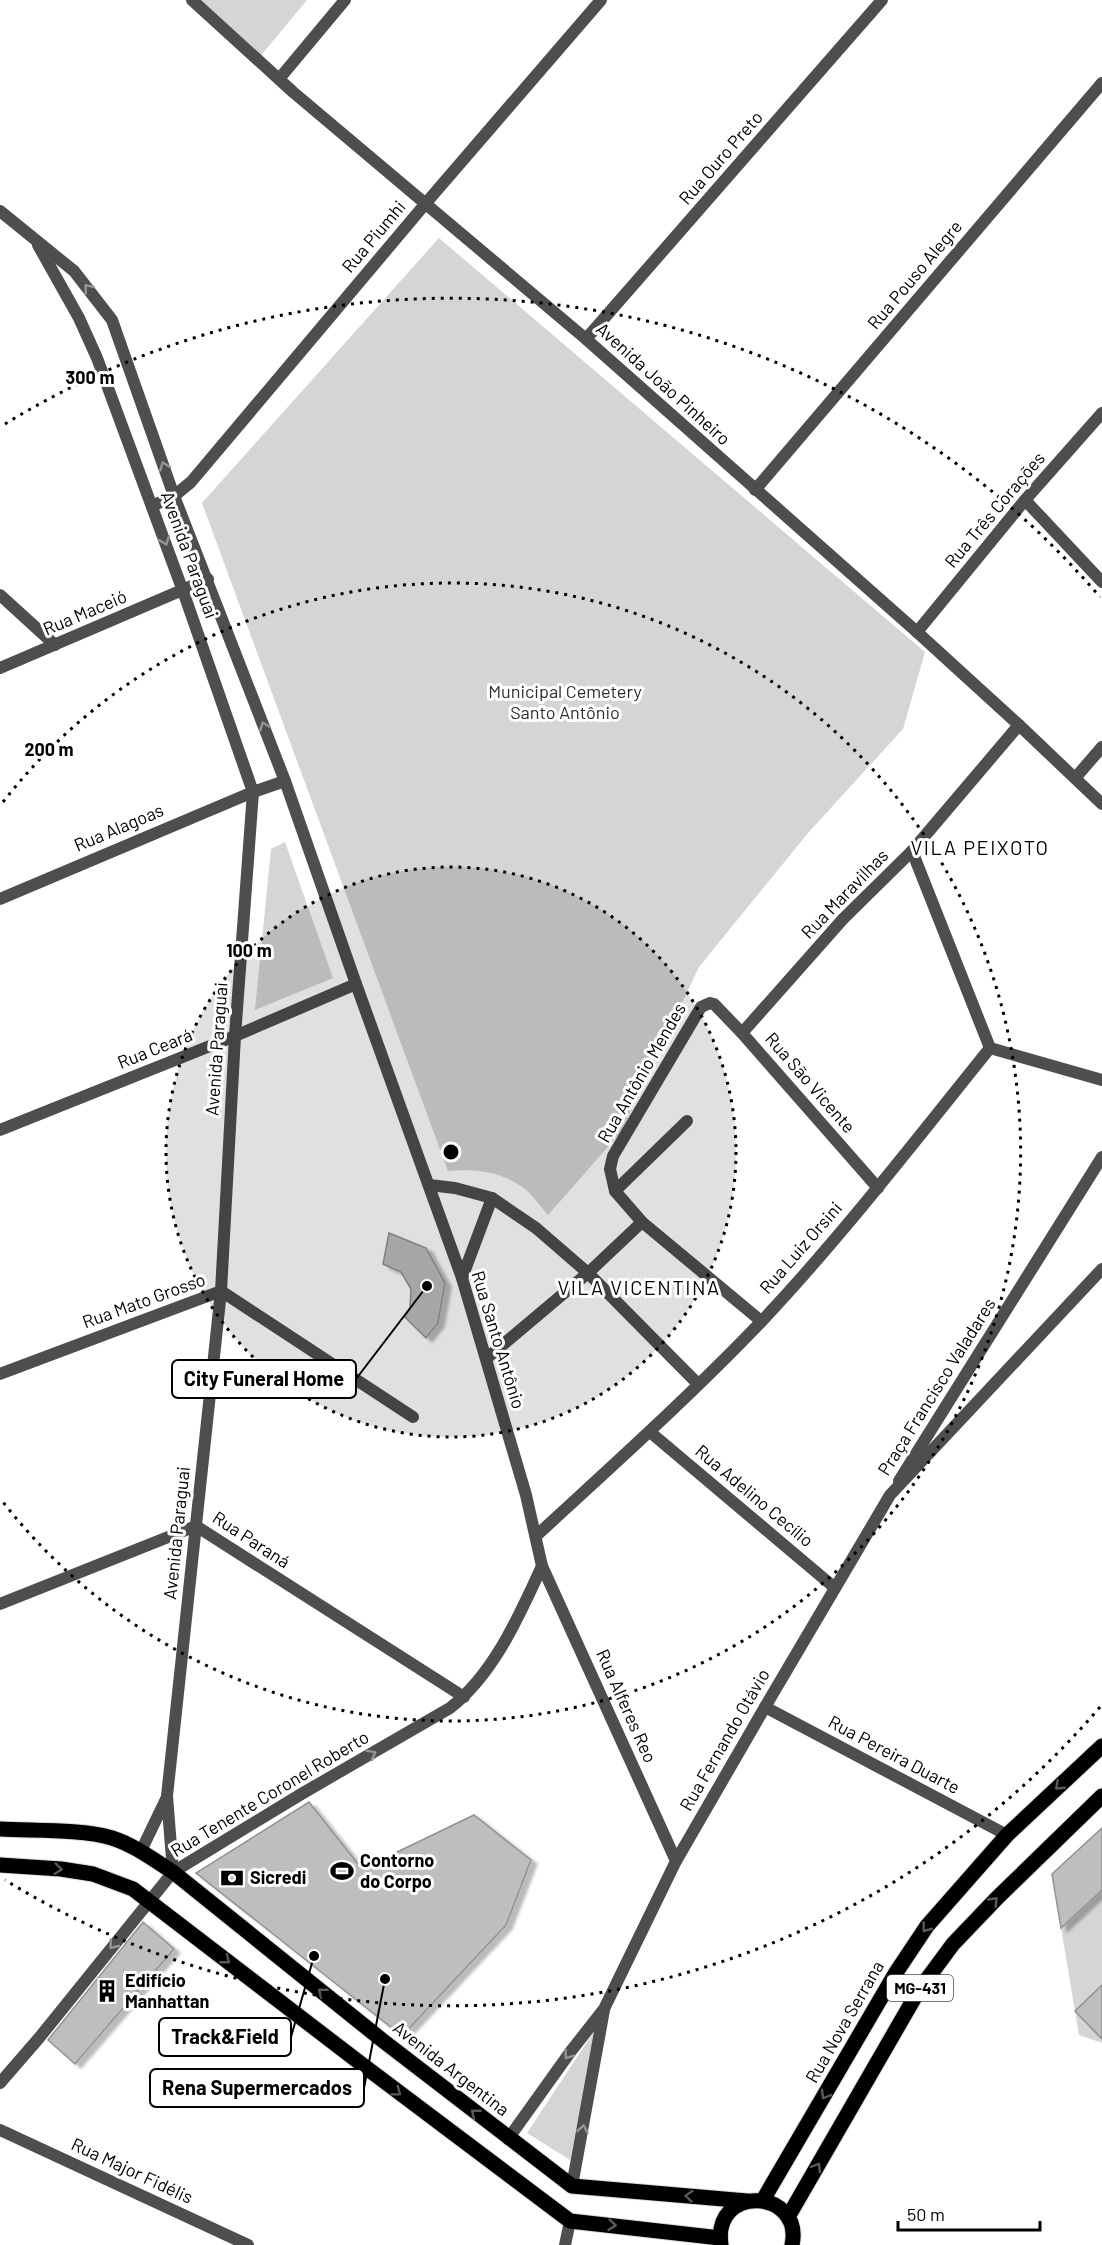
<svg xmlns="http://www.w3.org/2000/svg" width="1102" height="2245" font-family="Barlow,sans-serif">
<defs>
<filter id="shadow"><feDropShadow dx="6" dy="4" stdDeviation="1.5" flood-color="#0004"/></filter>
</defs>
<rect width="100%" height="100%" fill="#fff"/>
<g fill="#d5d5d5">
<path d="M195 0H307L258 59Z"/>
<path d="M439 238 925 652 903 729 808 833 699 967 621 1132 548 1215C540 1206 532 1194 522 1187 501 1171 473 1169 448 1171L202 503Z"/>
<path d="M285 842 333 978 255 1010 271 849Z"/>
<path d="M1102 1828V2043L1079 2035 1052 1874Z"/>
<path d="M595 2030 570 2160 527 2133Z"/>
</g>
<g fill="#bebebe" stroke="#929292" stroke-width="1.5" filter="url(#shadow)">
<path d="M389 1233 426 1248 445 1283 438 1323 426 1338 405 1317 410 1308 411 1289 401 1272 383 1264Z"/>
<path d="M309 1802 362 1869 474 1815 531 1860 506 1925 402 2036 196 1873Z"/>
<path d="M1102 1828V1890L1061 1928 1052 1874Z"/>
<path d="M143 1922 174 1949 75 2064 48 2040Z"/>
<path d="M1102 1985V2039L1075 2011Z"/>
</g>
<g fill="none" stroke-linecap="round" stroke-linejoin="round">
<g stroke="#dbdbdb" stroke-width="17">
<g id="primary">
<path d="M0 1829C33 1831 81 1829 112 1838 134 1845 154 1860 173 1872L382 2040 572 2186 747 2201"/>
<path d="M0 1865 61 1869 93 1874 133 1889 364 2066 570 2221 720 2238"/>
<path d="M763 2200 895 1974 927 1926 1007 1835 1102 1746"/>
<path d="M788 2217 919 1990 953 1944 997 1898 1102 1796"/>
<path d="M721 2245C712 2183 804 2189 792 2245"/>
</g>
</g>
<g stroke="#4e4e4e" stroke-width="12">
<path d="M586 339 882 0"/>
<path d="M755 490 1102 83"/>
<path d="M1025 500 1102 582"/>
<path d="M152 506 174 496 191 482 426 203 601 0"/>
<path d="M0 595 55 645"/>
<path d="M917 632 1025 500 1102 413"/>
<path d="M0 668 208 579"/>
<path d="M1076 777 1102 747"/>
<path d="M912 851 990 1048"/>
<path d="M0 899 253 792 235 1036 221 1291 167 1796 173 1872"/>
<path d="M742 1033 843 919 912 851 1019 725"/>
<path d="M990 1048 1102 1080"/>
<path d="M0 1130 235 1036 356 984"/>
<path d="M429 1185 455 1188 492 1198 536 1228 588 1273 698 1384"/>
<path d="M615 1191 687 1121"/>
<path d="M462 1278 492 1198"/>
<path d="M761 1321 642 1222 615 1191 610 1169 613 1156 701 1007 710 1003 714 1004 742 1033 878 1188"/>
<path d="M487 1358 588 1273 642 1222"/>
<path d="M0 1374 221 1291 413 1417"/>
<path d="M650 1432 835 1588"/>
<path d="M899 1481 1102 1157"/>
<path d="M536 1536C612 1466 689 1397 760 1323 842 1236 915 1141 990 1048"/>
<path d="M0 1604 196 1526 464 1697"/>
<path d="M765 1707 1007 1835"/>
<path d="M141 1851 167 1797"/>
<path d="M0 2083 39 2038 173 1872 303 1793 450 1708C494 1674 519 1616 542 1566"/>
<path d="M0 2130 248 2245"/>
<path d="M565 2245 570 2221"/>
</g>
<g stroke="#4e4e4e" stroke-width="12">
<path d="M192 0 293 92 586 339 917 632 1019 725 1102 804"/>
<path d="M279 79 345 0"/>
<path d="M0 211 74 271 112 320 174 496 285 781 356 984 462 1278 526 1495 542 1566 676 1861"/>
<path d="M38 245 79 318 97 358 183 591 253 792 285 781"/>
<path d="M508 2139 571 2051 604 2009 676 1861 765 1707 890 1495 1102 1269"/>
<path d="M572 2186 604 2010"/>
</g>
<use href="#primary" stroke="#000" stroke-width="15"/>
</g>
<defs><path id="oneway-chevron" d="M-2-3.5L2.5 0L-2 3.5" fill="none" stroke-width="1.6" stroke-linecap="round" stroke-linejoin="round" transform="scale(1.5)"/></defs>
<g stroke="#959595">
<use href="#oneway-chevron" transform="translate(88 288) rotate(-128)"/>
<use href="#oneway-chevron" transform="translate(164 466) rotate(-110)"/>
<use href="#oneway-chevron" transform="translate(165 541) rotate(70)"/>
<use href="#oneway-chevron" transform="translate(264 726) rotate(-111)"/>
<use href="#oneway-chevron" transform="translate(372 1754) rotate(-29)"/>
<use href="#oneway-chevron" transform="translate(113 1945) rotate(129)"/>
<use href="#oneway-chevron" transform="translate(568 2055) rotate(126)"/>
<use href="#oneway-chevron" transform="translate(583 2129) rotate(-80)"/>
</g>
<g stroke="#595959">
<use href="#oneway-chevron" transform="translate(1059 1786) rotate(137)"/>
<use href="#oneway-chevron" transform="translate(58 1869) rotate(6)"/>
<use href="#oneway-chevron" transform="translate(994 1901) rotate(-46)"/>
<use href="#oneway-chevron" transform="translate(926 1928) rotate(127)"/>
<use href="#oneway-chevron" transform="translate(226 1960) rotate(38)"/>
<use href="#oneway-chevron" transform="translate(322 1992) rotate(-141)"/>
<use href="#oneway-chevron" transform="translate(397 2092) rotate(37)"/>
<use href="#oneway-chevron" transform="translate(825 2095) rotate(120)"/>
<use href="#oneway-chevron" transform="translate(475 2113) rotate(-142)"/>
<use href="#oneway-chevron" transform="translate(817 2167) rotate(-60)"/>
<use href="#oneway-chevron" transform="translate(689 2196) rotate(-175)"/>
<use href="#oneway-chevron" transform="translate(612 2225) rotate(6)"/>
</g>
<circle cx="451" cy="1152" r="285" fill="#000" fill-opacity=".12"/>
<g fill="none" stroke="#000" stroke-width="3" stroke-dasharray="3 6">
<circle cx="451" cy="1152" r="285"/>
<path d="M3 802A569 569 0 1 1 3 1502"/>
<path d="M1100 1707A854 854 0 0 1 5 1880M5 424A854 854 0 0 1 1100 597"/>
</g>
<defs>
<g id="stadium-bare" transform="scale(1.8)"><path d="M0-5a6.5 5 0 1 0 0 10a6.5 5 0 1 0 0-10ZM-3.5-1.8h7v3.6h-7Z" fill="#000" stroke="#fff" stroke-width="2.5" paint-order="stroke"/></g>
<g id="bank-bare" transform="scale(1.8)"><path d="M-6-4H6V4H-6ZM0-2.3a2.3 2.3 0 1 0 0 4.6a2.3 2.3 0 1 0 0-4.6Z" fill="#000" stroke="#fff" stroke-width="2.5" paint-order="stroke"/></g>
<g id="building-bare" transform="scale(1.8)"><path d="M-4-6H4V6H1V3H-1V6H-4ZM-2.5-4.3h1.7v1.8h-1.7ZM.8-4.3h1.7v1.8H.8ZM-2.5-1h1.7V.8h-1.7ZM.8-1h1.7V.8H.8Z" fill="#000" stroke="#fff" stroke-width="2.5" paint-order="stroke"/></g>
</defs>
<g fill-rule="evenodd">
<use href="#stadium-bare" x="342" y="1871"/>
<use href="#bank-bare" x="232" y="1878"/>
<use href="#building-bare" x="107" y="1991"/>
</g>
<g text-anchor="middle" stroke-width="6" stroke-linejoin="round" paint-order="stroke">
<rect fill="#fff" stroke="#4c4c4c" stroke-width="1.5" x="887" y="1975" width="66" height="26" rx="4.5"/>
<g font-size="16" font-weight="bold" fill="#000">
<text x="920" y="1994">MG-431</text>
</g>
<g font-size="18" fill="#000" stroke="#fff">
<text transform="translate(721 158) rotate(-49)" y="6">Rua Ouro Preto</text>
<text transform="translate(374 237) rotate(-50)" y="6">Rua Piumhi</text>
<text transform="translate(915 275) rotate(-50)" y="6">Rua Pouso Alegre</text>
<text transform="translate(663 384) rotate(42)" y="6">Avenida João Pinheiro</text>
<text transform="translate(995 510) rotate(-50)" y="6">Rua Três Corações</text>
<text transform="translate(189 555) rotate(70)" y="6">Avenida Paraguai</text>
<text transform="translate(85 613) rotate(-23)" y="6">Rua Maceió</text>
<text transform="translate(119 828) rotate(-23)" y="6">Rua Alagoas</text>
<text transform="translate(845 894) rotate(-46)" y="6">Rua Maravilhas</text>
<text transform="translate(155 1049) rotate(-22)" y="6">Rua Ceará</text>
<text transform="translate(217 1049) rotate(-86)" y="6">Avenida Paraguai</text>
<text transform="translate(642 1073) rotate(-60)" y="6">Rua Antônio Mendes</text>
<text transform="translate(810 1083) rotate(49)" y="6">Rua São Vicente</text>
<text transform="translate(801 1248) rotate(-49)" y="6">Rua Luiz Orsini</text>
<text transform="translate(144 1301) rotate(-20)" y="6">Rua Mato Grosso</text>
<text transform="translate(498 1340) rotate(73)" y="6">Rua Santo Antônio</text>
<text transform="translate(937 1387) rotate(-58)" y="6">Praça Francisco Valadares</text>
<text transform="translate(754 1496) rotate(40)" y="6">Rua Adelino Cecílio</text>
<text transform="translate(177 1533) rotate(-84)" y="6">Avenida Paraguai</text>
<text transform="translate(251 1540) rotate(33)" y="6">Rua Paraná</text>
<text transform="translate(626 1706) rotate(66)" y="6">Rua Alferes Reo</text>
<text transform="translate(725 1740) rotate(-60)" y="6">Rua Fernando Otávio</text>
<text transform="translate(894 1755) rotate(28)" y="6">Rua Pereira Duarte</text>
<text transform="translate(270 1794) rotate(-31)" y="6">Rua Tenente Coronel Roberto</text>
<text transform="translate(845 2022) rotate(-60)" y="6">Rua Nova Serrana</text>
<text transform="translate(451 2069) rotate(38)" y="6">Avenida Argentina</text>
<text transform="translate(132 2171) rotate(25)" y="6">Rua Major Fidélis</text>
</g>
<g font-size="18" fill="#2c2c2c" stroke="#fff">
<text x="565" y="698">Municipal Cemetery<tspan x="565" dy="21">Santo Antônio</tspan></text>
</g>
<g font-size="18" font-weight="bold" fill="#000" stroke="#fff" text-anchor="start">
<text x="360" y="1867">Contorno<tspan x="360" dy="21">do Corpo</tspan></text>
<text x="250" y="1884">Sicredi</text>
<text x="125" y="1987">Edifício<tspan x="125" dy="21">Manhattan</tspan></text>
</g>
<g font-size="20" letter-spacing="1.5" fill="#000" stroke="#fff">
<text x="980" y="855">VILA PEIXOTO</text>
<text x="639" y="1295">VILA VICENTINA</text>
</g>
</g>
<circle cx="451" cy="1152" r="9" fill="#000" stroke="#fff" stroke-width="3"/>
<g font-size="18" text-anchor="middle" font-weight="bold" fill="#000" stroke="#fff" stroke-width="6" stroke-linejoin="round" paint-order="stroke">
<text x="90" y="384">300 m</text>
<text x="49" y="756">200 m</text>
<text x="249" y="957">100 m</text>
</g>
<path fill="none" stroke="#000" stroke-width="2" d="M427 1286L356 1379M314 1956L291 2037M385 1979L364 2088"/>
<g fill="#000" stroke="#fff" stroke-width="2">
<circle cx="427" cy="1286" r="6"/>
<circle cx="314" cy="1956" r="6"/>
<circle cx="385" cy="1979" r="6"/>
</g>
<g fill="#fff" stroke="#000" stroke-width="2">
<rect x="172" y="1360" width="184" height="38" rx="6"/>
<rect x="159" y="2018" width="132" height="38" rx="6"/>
<rect x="150" y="2069" width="214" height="38" rx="6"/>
</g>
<g font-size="20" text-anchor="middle" font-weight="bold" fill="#000">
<text x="264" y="1386">City Funeral Home</text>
<text x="225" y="2044">Track&amp;Field</text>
<text x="257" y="2095">Rena Supermercados</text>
</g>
<path d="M898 2221v9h142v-9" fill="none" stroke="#000000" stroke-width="3"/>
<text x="907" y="2221" font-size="18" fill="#000000" stroke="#ffffff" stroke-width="4.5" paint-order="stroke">50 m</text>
</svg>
